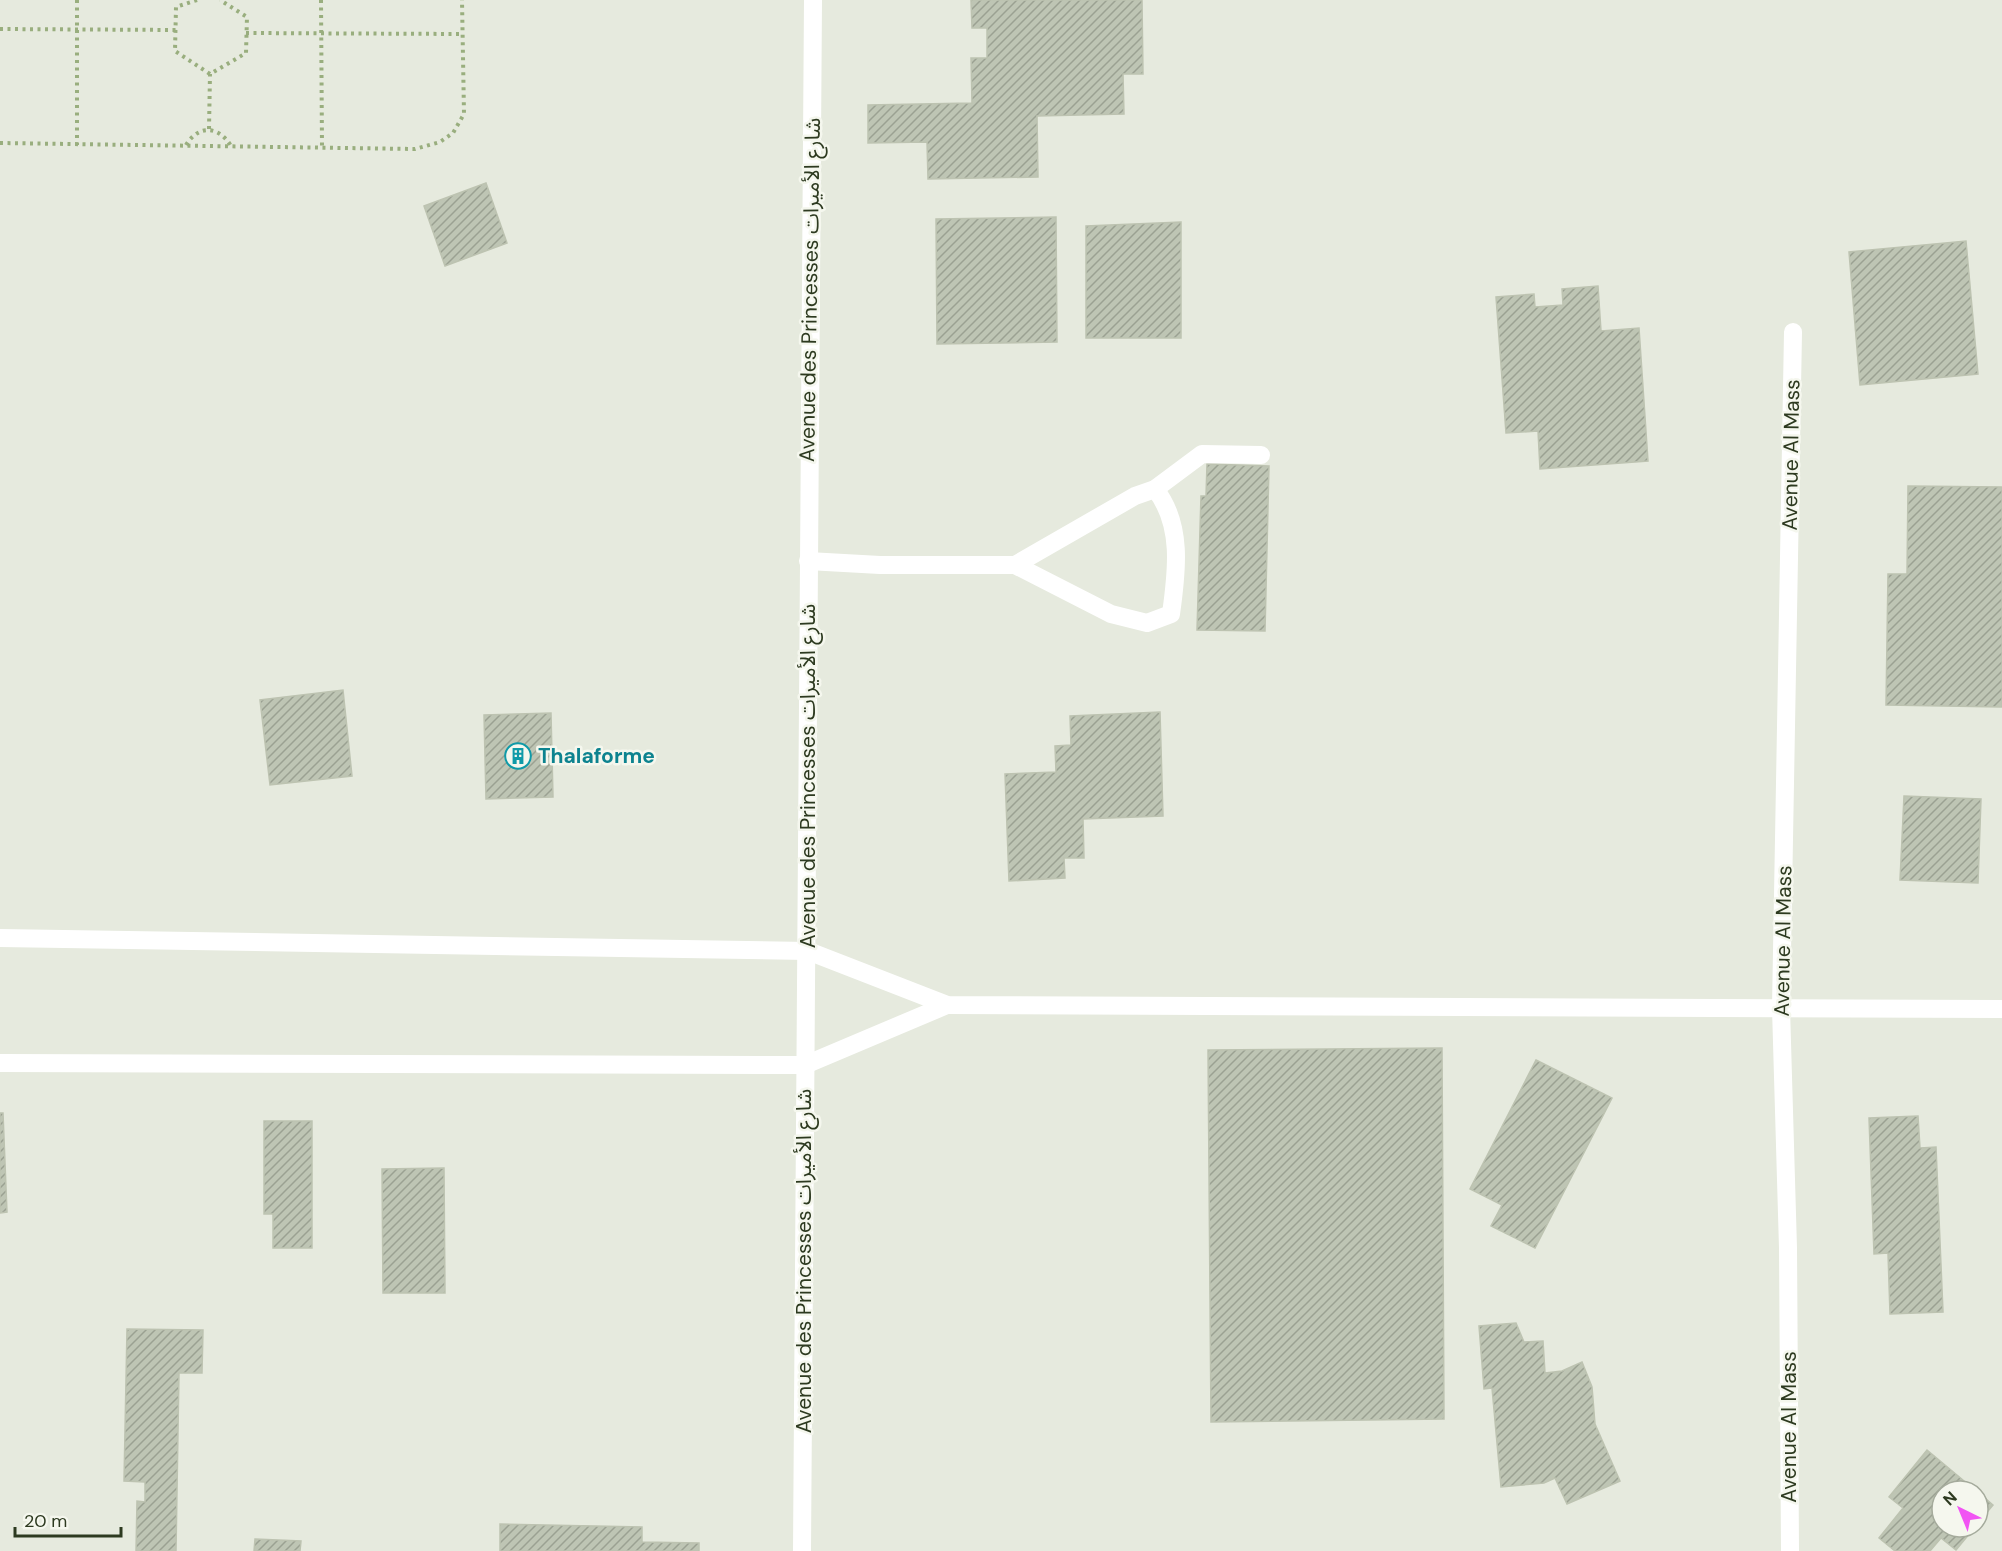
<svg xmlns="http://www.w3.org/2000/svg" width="2002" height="1551" font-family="'DM Sans','Noto Sans Arabic',sans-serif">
<defs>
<pattern id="building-hatch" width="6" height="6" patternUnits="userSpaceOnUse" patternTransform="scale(1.5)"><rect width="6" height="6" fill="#bec5b4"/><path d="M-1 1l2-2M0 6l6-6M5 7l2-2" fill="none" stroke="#9ba192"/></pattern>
</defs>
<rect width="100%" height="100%" fill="#e6eade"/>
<g fill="url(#building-hatch)" stroke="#bdc3b1" stroke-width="1.5">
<path d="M971 0H1142L1143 74H1123L1124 114 1037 116 1038 177 928 179 927 142 868 143V105L972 103 971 58H987V28H972Z"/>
<path d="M486 183 507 243 445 266 424 206Z"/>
<path d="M1056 217 1057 342 937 344 936 219Z"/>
<path d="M1181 222V338H1086V226Z"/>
<path d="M1966 241 1978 374 1860 385 1849 252Z"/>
<path d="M1598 286 1601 331 1639 328 1648 461 1540 469 1538 431 1506 433 1496 297 1534 294 1535 307 1563 305 1562 289Z"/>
<path d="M1207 464 1269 466 1265 631 1197 630 1201 496H1206Z"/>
<path d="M1908 486 2002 487V707L1886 705 1888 574H1907Z"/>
<path d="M343 690 352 776 270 785 260 700Z"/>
<path d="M1160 712 1163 816 1083 819 1084 858H1064L1065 878 1009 881 1005 774 1056 772 1055 746 1071 745 1070 716Z"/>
<path d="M551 713 553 797 486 799 484 715Z"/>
<path d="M1904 796 1981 799 1978 883 1900 880Z"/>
<path d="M1442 1048 1444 1419 1211 1422 1208 1050Z"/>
<path d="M1536 1060 1612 1098 1535 1248 1491 1226 1502 1205 1470 1189Z"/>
<path d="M0 1113H3L7 1212 0 1213Z"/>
<path d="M1918 1116 1920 1148 1936 1147 1943 1312 1890 1314 1888 1253 1874 1254 1869 1118Z"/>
<path d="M264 1121H312V1248H273V1214H264Z"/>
<path d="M444 1168 445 1293H383L382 1169Z"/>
<path d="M1516 1323 1524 1342 1543 1341 1545 1373 1562 1371 1582 1362 1592 1387 1595 1424 1620 1481 1567 1504 1555 1478 1544 1483 1501 1487 1492 1388 1484 1389 1479 1326Z"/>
<path d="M127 1329 203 1330 202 1373H179L176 1551H136L137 1501 145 1502V1482L124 1481Z"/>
<path d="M1927 1450 1976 1491H1942V1527H1975L1956 1550 1941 1538 1930 1551H1895L1879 1538 1903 1508 1889 1497Z"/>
<path d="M1978 1492 1993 1505 1978 1523Z"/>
<path d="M500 1524 642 1527V1542L699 1543V1551H500Z"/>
<path d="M255 1539 301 1541 300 1551H254Z"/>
</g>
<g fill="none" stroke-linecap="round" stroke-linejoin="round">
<g stroke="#99ae7e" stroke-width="4" stroke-dasharray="3 4.5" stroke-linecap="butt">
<path d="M77 0V145"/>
<path d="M197 0 176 7 175 51 210 74 246 53 247 17 220 0"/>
<path d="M321 0 322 147"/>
<path d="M0 29 176 30"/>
<path d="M246 33 462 34"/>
<path d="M209 129 210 74"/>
<path d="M0 143 415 149 440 142 453 133 464 114 462 0"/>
<path d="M186 145C199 124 219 126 231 146"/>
</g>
<g stroke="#fff" stroke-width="18">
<path d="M808 561 880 565H1015L1135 496 1155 489 1202 454 1261 455"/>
<path d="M1015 565 1111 614 1147 623 1171 614C1177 571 1183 524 1155 489"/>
</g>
<g stroke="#fff" stroke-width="18">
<path d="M802 1551 813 0"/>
<path d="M1790 1551 1788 1248 1781 1008 1793 332"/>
</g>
<g stroke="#fff" stroke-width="18">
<path d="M0 938 808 951 947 1005 2002 1009"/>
<path d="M0 1063 805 1065 947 1005"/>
</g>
</g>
<defs>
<g id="building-ring" transform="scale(1.35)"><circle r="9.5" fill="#f5f7ee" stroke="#0f9aa8" stroke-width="1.5"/><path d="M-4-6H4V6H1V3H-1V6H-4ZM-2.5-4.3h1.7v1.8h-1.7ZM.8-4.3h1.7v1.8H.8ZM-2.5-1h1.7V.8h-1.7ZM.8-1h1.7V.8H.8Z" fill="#0f9aa8"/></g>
</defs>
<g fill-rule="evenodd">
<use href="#building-ring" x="518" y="756"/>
</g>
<g text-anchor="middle" stroke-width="5" stroke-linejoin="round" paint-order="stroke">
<g font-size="21" fill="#2d3a20" stroke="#f5f7ee">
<text transform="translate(810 290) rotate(-89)" y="7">Avenue des Princesses شارع الأميرات</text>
<text transform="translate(1791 455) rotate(-89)" y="7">Avenue Al Mass</text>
<text transform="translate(808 776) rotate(-90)" y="7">Avenue des Princesses شارع الأميرات</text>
<text transform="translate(1783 941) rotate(-89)" y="7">Avenue Al Mass</text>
<text transform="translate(804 1261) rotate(-90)" y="7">Avenue des Princesses شارع الأميرات</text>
<text transform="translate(1789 1427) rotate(-90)" y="7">Avenue Al Mass</text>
</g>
<g font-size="21" font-weight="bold" fill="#0d838f" stroke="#f5f7ee" text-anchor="start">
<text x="538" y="763">Thalaforme</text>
</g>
</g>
<g transform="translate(1960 1509) rotate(317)"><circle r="28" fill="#f5f7ee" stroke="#a5ab9c" stroke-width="1.5"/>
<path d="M0-4.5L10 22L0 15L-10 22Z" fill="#f154f3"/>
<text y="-9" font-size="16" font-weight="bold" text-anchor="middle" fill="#2d3a20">N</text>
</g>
<path d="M15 1527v9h106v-9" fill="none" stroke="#2d3a20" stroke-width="3"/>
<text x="24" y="1527" font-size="18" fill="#2d3a20" stroke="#f5f7ee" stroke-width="4.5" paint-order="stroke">20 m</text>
</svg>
